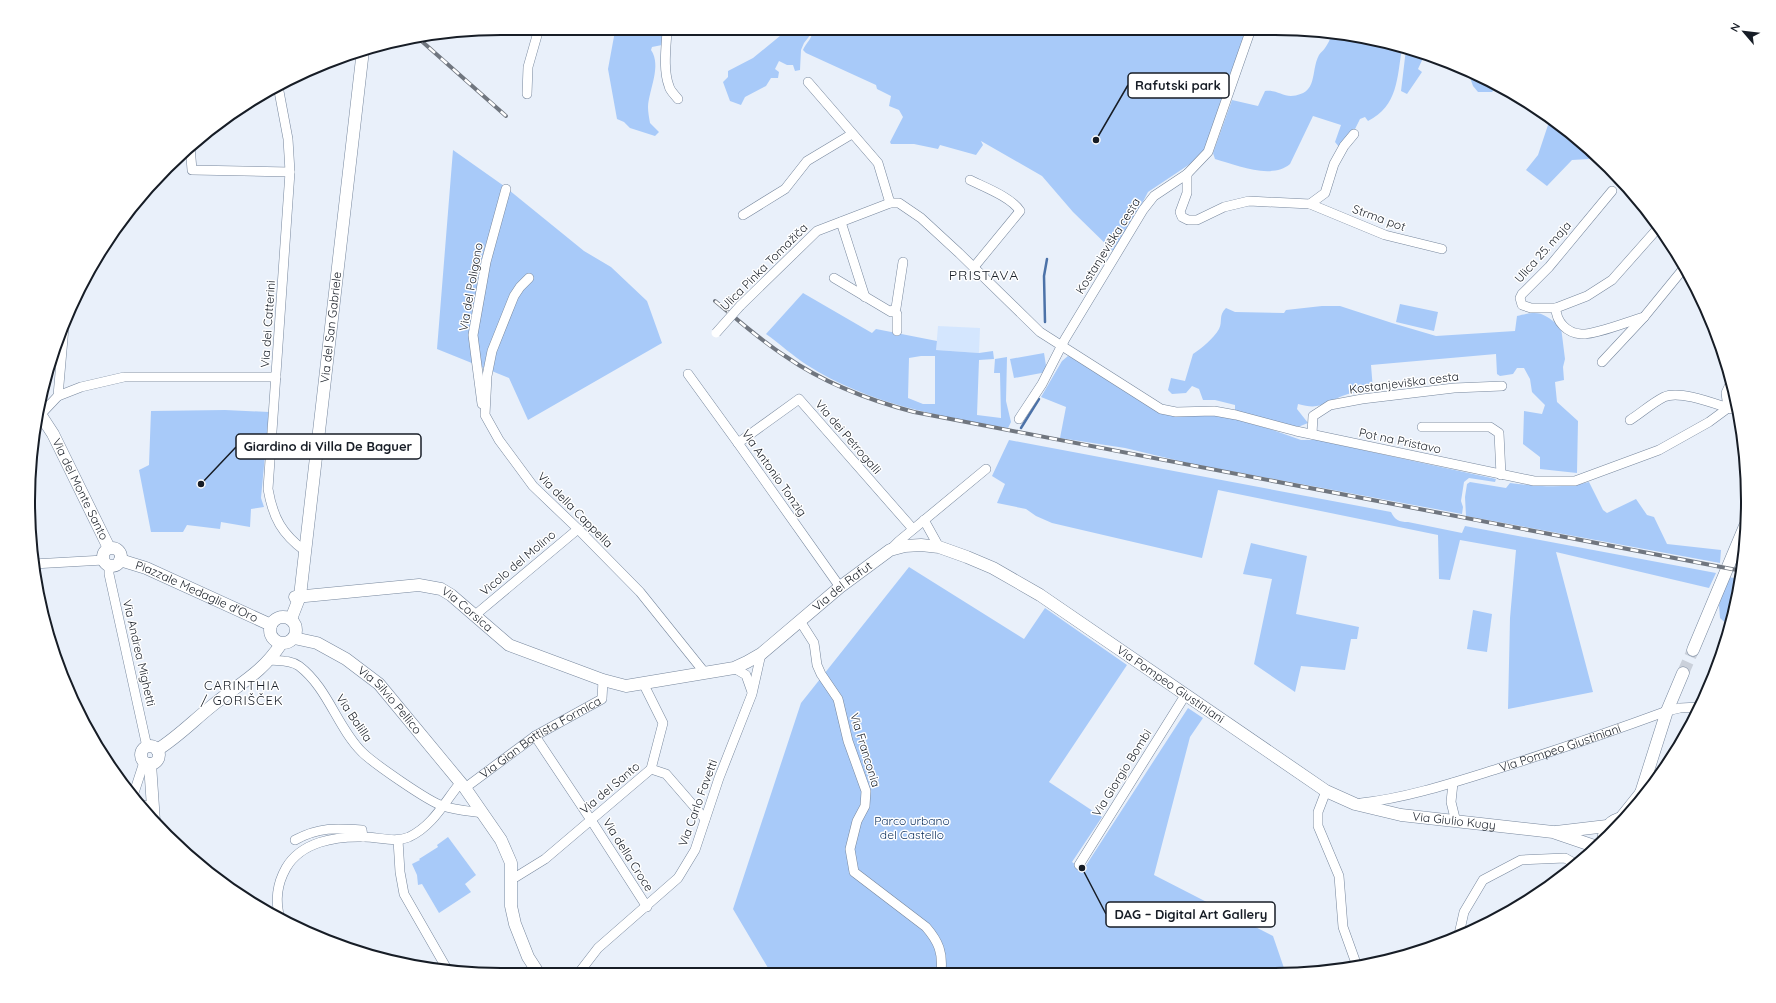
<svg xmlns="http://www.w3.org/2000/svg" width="1776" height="1003" font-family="Quicksand,sans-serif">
<rect width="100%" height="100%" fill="#e9f0fa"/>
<path fill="#d4e6fe" d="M938 326 980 328 979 353 936 350Z"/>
<g fill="#a8caf9" fill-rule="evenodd">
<path d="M1247 29 1208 152 1148 192 1116 254 1073 212 1042 176 981 141 983 145 976 155 940 145 938 149 914 144H891L890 142 903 117 899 110 889 106 891 96 877 89 876 85 806 53 803 50C806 43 813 38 812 31Z"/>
<path d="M615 31H664L662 45 652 47 651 50C662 66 649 89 648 107 648 112 649 117 650 123L659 132 655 136 630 128 624 122 617 119 608 69Z"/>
<path d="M786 31H809L811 34 804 43 801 50 800 70 795 71 793 65H787L779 61 775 69 779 72 778 78H771L766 86 745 97 741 105 730 101 723 82 728 77V71L753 58Z"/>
<path d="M1332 34 1402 48C1397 78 1398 106 1368 121L1365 117 1360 119 1353 133 1340 148 1335 142 1341 125 1313 116 1290 164C1271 180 1236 165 1215 159L1213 153 1232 100 1258 106 1265 91C1275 89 1282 96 1291 96 1319 94 1310 72 1319 55 1321 52 1323 51 1325 48 1328 44 1330 39 1332 34Z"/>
<path d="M1406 49 1431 55 1429 60 1423 58 1418 69 1422 72 1407 94 1401 91Z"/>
<path d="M1468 72 1494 84 1496 87 1492 92H1478L1473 86Z"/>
<path d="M1550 119 1587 146 1589 159 1572 160 1547 186 1526 170 1538 155Z"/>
<path d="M453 150 504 186 584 251 611 267 647 301 662 343 528 420 509 378 437 349Z"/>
<path d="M803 293 872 333 876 329 937 341 936 350 979 353 993 351 994 359 979 360 977 415 1001 418 1000 373H994L995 359 1007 357 1006 401 1011 422 1008 428C938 416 868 404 807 365 793 356 780 344 766 334ZM921 356H935V404H923L908 398 909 358Z"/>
<path d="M1400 304 1438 312 1434 331 1396 322Z"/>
<path d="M1322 306H1340L1392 323 1436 336 1515 331 1517 316C1541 310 1542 313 1561 327L1565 359 1563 367 1564 380 1555 382 1557 402 1578 421 1577 473 1540 469V457L1523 444 1524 411 1542 414 1545 405 1532 392 1530 379 1524 368H1517L1513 374 1500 376 1497 374 1496 354 1371 365 1373 390C1365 392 1356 392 1348 394 1326 401 1322 411 1298 404L1297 409 1308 423 1298 427 1235 411V405L1215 400H1203L1199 389 1192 386 1186 393 1172 394 1168 390 1171 378 1185 381 1193 354C1201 349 1214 338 1219 329 1223 321 1218 316 1226 308L1235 312 1284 313 1286 310Z"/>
<path d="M1044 353 1047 372 1014 378 1010 359Z"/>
<path d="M1068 356 1071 357 1140 401 1162 413 1175 416 1213 415 1227 417 1270 429 1301 440H1317L1496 479 1495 482 1469 478 1464 482 1461 501 1463 507 1462 514 1188 463 1125 448 1060 438 1066 407 1041 397 1062 361Z"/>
<path d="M225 410 269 412 261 498 264 507 251 509 250 527 221 522 220 529 187 525 183 532H151L139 470 149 465 151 411Z"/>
<path d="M1009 440 1391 512C1395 520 1399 522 1408 522L1462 533 1465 526 1716 573 1709 588 1556 552 1593 692 1508 709 1510 618 1516 550 1460 540 1450 580 1439 579 1438 535 1218 490 1202 558 1052 523 1036 516 1026 509 997 503 1005 484 992 476Z"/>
<path d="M1470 482 1506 488 1510 483C1537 486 1563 489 1589 482L1603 510 1607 513 1636 499 1647 515 1654 517 1667 544 1721 550 1720 563 1466 516 1465 497 1467 484Z"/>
<path d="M1251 543 1307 556 1296 614 1359 627 1357 639H1351L1345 670 1301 666 1295 692 1254 664 1272 579 1243 574Z"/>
<path d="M909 567 1024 639 1045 608 1127 665 1049 782 1102 817 1072 862 1083 870 1188 708 1203 718 1190 737 1154 875 1273 936 1285 971 771 973 733 909 801 703Z"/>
<path d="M1728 577 1740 579 1729 626 1720 618 1719 605Z"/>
<path d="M1473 610 1492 614 1487 652 1467 649Z"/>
<path d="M448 837 476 875 465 884 471 892 439 913 422 884 418 885 417 875 412 864 420 860 419 859 438 847 437 845Z"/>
</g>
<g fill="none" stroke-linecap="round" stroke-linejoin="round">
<g stroke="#4c72a8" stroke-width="2.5">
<path d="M1045 322 1044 276 1047 259"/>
<path d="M1021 428 1039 399"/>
</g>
<path stroke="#cad0da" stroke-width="12" stroke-dasharray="12 6" stroke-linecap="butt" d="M1683 673 1693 650"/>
<g stroke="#77879d" stroke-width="10">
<g id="minor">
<path d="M667 31C666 48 663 70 669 86 670 91 675 95 678 99"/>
<path d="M808 82 878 163 890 203"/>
<path d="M278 86 288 139 290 172 268 489C273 518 282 534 305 551"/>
<path d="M527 94 528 67 538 32"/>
<path d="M190 146 192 170 290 172"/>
<path d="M1187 174V193L1180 212 1182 217 1188 220H1197L1224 207 1249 201 1310 204 1325 193 1334 164 1344 146 1354 134"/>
<path d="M970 180C984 187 1011 197 1020 211L974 267"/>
<path d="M1310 204 1385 235 1442 249"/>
<path d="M743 215 785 189 807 161 852 134"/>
<path d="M841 222 865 297"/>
<path d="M529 278 520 287 514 296 492 351 487 376 485 415 499 440 533 486 578 529 640 592 705 673"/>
<path d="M834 278 891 312 896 308 903 262"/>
<path d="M740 306 817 231 890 203H899L921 218 959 253 1040 332 1161 409 1176 412 1214 411 1236 415 1296 431 1534 481H1575L1659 450 1709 422 1728 408 1737 410"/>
<path d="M1556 308H1531L1522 305 1520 298 1522 294 1549 267 1612 191"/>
<path d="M893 310 897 314V331"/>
<path d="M1644 317C1629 321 1595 335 1581 334 1567 333 1556 322 1556 308L1587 296 1612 280 1659 227"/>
<path d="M1602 362 1644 317 1684 268"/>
<path d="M688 374 738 443 840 587"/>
<path d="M58 396 64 327"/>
<path d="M482 404 473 335 486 262 506 189"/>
<path d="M41 414 58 396 81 387 124 377H276"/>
<path d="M1019 419 1042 384 1065 339 1143 210 1154 196 1187 174 1208 152 1251 29"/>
<path d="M1630 420C1641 413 1652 403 1664 397 1679 390 1713 403 1728 408L1726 393 1732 380"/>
<path d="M1422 427H1490L1499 433 1501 475"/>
<path d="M1312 434 1313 416 1330 405 1362 399 1454 388 1502 386"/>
<path d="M738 443 799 399 913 529"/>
<path d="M924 520 939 547"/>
<path d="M890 550 899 541 986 469"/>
<path d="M33 564 104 560"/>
<path d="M109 565V574L147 747"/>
<path d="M474 616 578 529"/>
<path d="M800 621 814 643 817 665 821 674 838 699 848 741 866 791 865 806 857 821 850 849 854 872 926 927C939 942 943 953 941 972"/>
<path d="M270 660C280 661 291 660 299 666 328 688 337 727 362 752 373 763 429 802 443 806 455 810 469 811 482 813"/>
<path d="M734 668 746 675 752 692"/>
<path d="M535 736 591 820 647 907"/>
<path d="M651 769 666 774 705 819"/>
<path d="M1453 783 1451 802 1456 822"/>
<path id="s1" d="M465 788 535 736 602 699 603 680"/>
<path d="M1326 791 1318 812V826L1339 876 1343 927 1357 966"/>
<path d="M133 796 144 762"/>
<path id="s2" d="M1361 803C1407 798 1452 783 1497 769 1554 751 1610 732 1667 711L1680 708 1699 707"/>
<path d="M138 804 147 806 153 811"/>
<path d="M295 840C319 827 336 828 362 830L363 837"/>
<path d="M398 840 400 872 404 894 447 969"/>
<path d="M1079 865 1186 694"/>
<path d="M511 880 545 859 651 769 663 723 643 683"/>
<path d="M280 918C275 901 277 884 286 868 301 842 335 836 364 837 379 837 395 843 409 837 433 826 445 801 461 782"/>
<path d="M1459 934 1464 912 1483 880 1521 860 1565 858 1574 863 1572 867"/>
<path d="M578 974 598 948 678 878 695 850 719 778 752 694 761 654"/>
</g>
</g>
<g stroke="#77879d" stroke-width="13">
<g id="major">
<path id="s3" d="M38 411 53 434 109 548"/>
<circle cx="112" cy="557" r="9"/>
<path id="s4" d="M120 560 146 568 271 625"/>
<path id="s5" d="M295 597 419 585 441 589 451 595 509 645 603 680 626 686 734 668 747 662 761 654 840 587 890 550 905 546 921 545 939 547 967 557 993 568 1040 595 1326 791 1355 804 1401 815 1553 832 1597 847"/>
<circle cx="283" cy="630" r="13"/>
<path id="s6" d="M291 619 300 596 363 50"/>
<path id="s7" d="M294 638 317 643 346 659 379 684 465 788 501 840 511 863V906L515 924 528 957 539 974"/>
<path d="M1693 650 1745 526"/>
<circle cx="150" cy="755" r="9"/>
<path d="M157 750C178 737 194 720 213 705 240 683 261 674 281 644"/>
<path d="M150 764 154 822"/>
<path d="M1640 796 1667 711 1683 673"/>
<path d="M1621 818 1641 793"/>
<path d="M1556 832 1607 826"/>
<path d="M1603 842C1604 829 1610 820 1623 818"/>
</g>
</g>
<use href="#minor" stroke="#fff" stroke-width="9"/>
<use href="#major" stroke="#fff" stroke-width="12"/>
<g stroke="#70767f" stroke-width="4">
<g id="rail">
<path d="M417 37 506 116"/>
<path d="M715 301C738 320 760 340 785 356 824 383 868 400 914 412L1742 571"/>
</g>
</g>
<use href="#rail" stroke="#fff" stroke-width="2.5" stroke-dasharray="8" stroke-linecap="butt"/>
<g stroke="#77879d" stroke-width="10" stroke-linecap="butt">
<path id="minor-bridge" d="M716 333 740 306"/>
</g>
<use href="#minor-bridge" stroke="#fff" stroke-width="9"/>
</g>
<g text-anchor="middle" stroke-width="3" stroke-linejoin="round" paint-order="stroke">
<g font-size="12" fill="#171d26" stroke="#fff">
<text transform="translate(1379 218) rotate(20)" y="4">Strma pot</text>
<text transform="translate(1108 246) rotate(-58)" y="4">Kostanjeviška cesta</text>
<text transform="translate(1543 252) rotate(-48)" y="4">Ulica 25. maja</text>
<text transform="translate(764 267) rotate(-45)" y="4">Ulica Pinka Tomažiča</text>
<text transform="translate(471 287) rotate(-80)" y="4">Via del Poligono</text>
<text transform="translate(268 324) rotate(-86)" y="4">Via dei Catterini</text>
<text dy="4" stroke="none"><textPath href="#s6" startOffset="295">Via del San Gabriele</textPath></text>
<text transform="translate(1404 383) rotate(-7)" y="4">Kostanjeviška cesta</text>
<text transform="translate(848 437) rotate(49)" y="4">Via dei Petrogalli</text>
<text transform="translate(1400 441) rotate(12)" y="4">Pot na Pristavo</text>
<text transform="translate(774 473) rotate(55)" y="4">Via Antonio Tonzig</text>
<text dy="4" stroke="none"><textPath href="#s3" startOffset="89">Via del Monte Santo</textPath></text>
<text transform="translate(575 510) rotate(45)" y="4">Via della Cappella</text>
<text transform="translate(518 563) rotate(-40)" y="4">Vicolo del Molino</text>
<text dy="4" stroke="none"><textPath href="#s5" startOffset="605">Via del Rafut</textPath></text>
<text dy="4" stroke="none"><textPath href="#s4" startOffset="83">Piazzale Medaglie d'Oro</textPath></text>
<text dy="4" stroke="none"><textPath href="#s5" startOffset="180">Via Corsica</textPath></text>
<text transform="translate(139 653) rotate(77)" y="4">Via Andrea Mighetti</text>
<text dy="4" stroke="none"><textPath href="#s5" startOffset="985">Via Pompeo Giustiniani</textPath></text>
<text dy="4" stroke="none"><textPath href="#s7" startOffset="117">Via Silvio Pellico</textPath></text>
<text transform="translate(354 718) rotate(56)" y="4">Via Balilla</text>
<text dy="4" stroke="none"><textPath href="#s1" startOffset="91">Via Gian Battista Formica</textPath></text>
<text dy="4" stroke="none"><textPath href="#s2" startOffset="207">Via Pompeo Giustiniani</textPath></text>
<text transform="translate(865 750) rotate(73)" y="4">Via Franconia</text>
<text transform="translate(1122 773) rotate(-58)" y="4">Via Giorgio Bombi</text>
<text transform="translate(610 788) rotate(-40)" y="4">Via del Santo</text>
<text transform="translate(698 803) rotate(-70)" y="4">Via Carlo Favetti</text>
<text dy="4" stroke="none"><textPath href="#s5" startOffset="1306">Via Giulio Kugy</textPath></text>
<text transform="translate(628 855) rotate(58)" y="4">Via della Croce</text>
</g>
<g font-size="12" fill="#092d5b" stroke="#fff">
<text x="912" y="825">Parco urbano<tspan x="912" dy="14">del Castello</tspan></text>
</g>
<g font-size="13" letter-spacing="1" fill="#171d26" stroke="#fff">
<text x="242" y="690">CARINTHIA<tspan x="242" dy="15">/ GORIŠČEK</tspan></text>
</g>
<g font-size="14" letter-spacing="1" fill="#171d26" stroke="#fff">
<text x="984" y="280">PRISTAVA</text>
</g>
</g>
<path d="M0 0H1776V1003H0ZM501 35H1275A466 466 0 0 1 1741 501V502A466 466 0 0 1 1275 968H501A466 466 0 0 1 35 502V501A466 466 0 0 1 501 35Z" fill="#fff" fill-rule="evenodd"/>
<path fill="none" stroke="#171d26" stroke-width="2" d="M501 35H1275A466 466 0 0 1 1741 501V502A466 466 0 0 1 1275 968H501A466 466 0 0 1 35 502V501A466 466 0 0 1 501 35Z"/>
<path fill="none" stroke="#171d26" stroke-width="1.5" d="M1096 140L1128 85M201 484L236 447M1082 868L1106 914"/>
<g fill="#171d26" stroke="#fff" stroke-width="1.5">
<circle cx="1096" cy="140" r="4"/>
<circle cx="201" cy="484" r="4"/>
<circle cx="1082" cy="868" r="4"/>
</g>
<g fill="#fff" stroke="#171d26" stroke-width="1.5">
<rect x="1128" y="73" width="101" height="25" rx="4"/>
<rect x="236" y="434" width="185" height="25" rx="4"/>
<rect x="1106" y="902" width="169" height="25" rx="4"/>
</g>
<g font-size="13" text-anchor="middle" font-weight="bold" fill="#171d26">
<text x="1178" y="90">Rafutski park</text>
<text x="328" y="451">Giardino di Villa De Baguer</text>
<text x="1191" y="919">DAG – Digital Art Gallery</text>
</g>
<g transform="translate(1744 32) rotate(298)" stroke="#ffffff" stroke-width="3" paint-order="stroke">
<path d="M0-3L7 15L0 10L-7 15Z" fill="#171d26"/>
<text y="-6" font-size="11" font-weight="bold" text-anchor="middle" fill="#171d26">N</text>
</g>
</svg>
